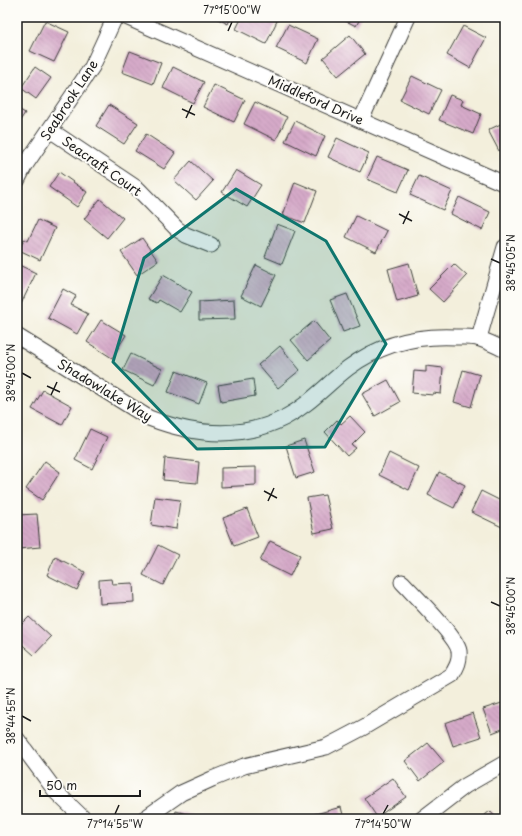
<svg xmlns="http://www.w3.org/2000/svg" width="522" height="836" font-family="'Playpen Sans',sans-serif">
<defs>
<pattern id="building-back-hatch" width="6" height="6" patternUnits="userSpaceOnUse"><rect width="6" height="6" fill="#d6aac9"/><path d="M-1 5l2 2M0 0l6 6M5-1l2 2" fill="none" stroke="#b792ac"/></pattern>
</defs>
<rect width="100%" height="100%" fill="#fdfcf7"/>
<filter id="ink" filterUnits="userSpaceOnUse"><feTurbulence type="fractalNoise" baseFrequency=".025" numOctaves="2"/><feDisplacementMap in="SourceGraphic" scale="8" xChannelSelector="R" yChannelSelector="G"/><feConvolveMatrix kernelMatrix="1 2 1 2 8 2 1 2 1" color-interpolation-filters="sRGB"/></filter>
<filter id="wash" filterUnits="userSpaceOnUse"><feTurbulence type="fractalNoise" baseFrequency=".012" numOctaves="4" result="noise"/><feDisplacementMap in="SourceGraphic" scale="16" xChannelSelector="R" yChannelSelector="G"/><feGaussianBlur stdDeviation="0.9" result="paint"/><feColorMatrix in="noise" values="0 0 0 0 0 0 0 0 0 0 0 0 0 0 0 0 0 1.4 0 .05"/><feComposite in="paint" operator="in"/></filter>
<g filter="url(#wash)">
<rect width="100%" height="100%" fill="#f3efdc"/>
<g id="blocks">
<g fill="url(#building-back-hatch)">
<path d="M214 17H231L228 24Z"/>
<path d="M242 17H270L277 21 266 44 236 29Z"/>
<path d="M338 17H361L356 26Z"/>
<path d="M45 21 69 32 54 62 30 51Z"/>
<path d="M288 25 318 39 307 63 276 48Z"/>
<path d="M463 26 486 38 470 68 447 55Z"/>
<path d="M350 35 365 54 338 76 323 58Z"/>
<path d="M130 51 161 63 153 84 122 72Z"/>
<path d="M35 67 51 78 36 99 21 88Z"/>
<path d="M173 67 204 82 193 103 163 88Z"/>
<path d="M412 76 441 90 429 114 400 100Z"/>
<path d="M214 85 245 100 234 122 203 107Z"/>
<path d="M450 95 463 100 461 105 481 114 473 134 439 120Z"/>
<path d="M255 102 287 117 276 140 244 124Z"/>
<path d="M109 105 138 123 124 144 96 126Z"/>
<path d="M17 108 25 113 17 125Z"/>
<path d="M295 121 325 136 316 156 285 141Z"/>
<path d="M505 122V148L499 151 488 130Z"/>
<path d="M146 134 175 153 164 169 135 151Z"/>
<path d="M337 138 369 153 360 172 328 157Z"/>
<path d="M377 157 408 170 398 192 367 179Z"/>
<path d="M191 161 213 181 196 200 174 180Z"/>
<path d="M236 170 261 185 247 207 222 192Z"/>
<path d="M59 172 87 192 77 207 49 187Z"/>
<path d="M419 176 452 191 443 210 410 195Z"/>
<path d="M295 182 317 191 305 223 283 215Z"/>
<path d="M459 197 490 212 482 230 451 214Z"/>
<path d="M100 199 123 218 107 238 84 219Z"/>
<path d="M356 216 387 231 376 252 346 237Z"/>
<path d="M38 220 55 228 40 260 19 250 24 239 28 241Z"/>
<path d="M277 224 295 231 282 264 265 257Z"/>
<path d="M142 238 158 261 137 275 121 252Z"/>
<path d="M409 263 418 296 397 302 388 269Z"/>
<path d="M454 264 467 276 443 302 429 289Z"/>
<path d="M19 265 36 273 21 304 17 302V269Z"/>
<path d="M256 265 276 275 261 306 241 296Z"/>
<path d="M163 275 192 292 180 312 159 300 157 303 148 299Z"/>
<path d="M63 289 76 296 71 305 88 314 77 334 48 318Z"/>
<path d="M347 294 360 326 343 332 330 300Z"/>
<path d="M234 300 235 319 199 320V302Z"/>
<path d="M101 320 126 335 112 358 87 342Z"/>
<path d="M314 321 330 341 308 360 291 340Z"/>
<path d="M280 346 300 370 278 388 258 365Z"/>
<path d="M131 354 162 369 154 385 123 370Z"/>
<path d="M426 366 443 368 441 394 433 393V395L412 393 414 371 426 372Z"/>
<path d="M463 370 480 375 471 407 454 402Z"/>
<path d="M176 371 207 383 199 404 168 392Z"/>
<path d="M253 379 255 396 221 402 218 385Z"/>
<path d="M388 380 400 402 375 416 362 394Z"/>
<path d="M43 390 72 406 62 425 32 409Z"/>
<path d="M350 416 365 432 352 445 356 448 347 456 325 432 337 420 341 424Z"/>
<path d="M90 429 107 437 92 469 75 460Z"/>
<path d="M304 440 315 472 296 478 286 446Z"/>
<path d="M389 453 419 468 409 490 379 475Z"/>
<path d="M165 458 199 462 197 483 163 480Z"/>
<path d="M45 461 60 472 42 500 26 489Z"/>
<path d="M256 467V485L221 487V468Z"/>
<path d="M439 472 465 485 454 508 428 495Z"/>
<path d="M481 491 505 503V520L502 527 471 512Z"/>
<path d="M325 495 333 529 314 533 307 498Z"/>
<path d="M155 497 180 500 176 529 151 525Z"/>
<path d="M247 509 258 537 234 546 223 518Z"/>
<path d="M37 514 40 547 19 549 17 515Z"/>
<path d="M270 541 300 555 290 576 260 561Z"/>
<path d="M158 545 178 555 163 585 143 575Z"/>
<path d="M55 557 85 572 77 590 47 575Z"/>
<path d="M111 579 112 584 133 583 134 602 100 604 99 580Z"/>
<path d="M29 617 51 637 34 655 17 640V629Z"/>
<path d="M505 702V728L492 733 483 709Z"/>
<path d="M473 713 481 737 453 746 445 723Z"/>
<path d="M428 743 444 762 420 781 405 761Z"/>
<path d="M393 778 406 797 377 817 364 798Z"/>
<path d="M341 807 344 819H313L312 815Z"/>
<path d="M176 811 205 819H174Z"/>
<path d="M490 811 497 819H480Z"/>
</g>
</g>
</g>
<g filter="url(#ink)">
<use href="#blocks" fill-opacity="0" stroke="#3c3c39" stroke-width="1"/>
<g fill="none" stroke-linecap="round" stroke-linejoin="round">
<g stroke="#3c3c39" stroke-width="17">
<g id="minor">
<path d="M126 17 505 184"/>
<path d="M361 120 408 17"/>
<path d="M50 130 138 189 177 229 186 235 211 245"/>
<path d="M17 181 24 167 92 67 115 17"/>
<path d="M17 336 149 418C193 435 241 440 284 418 309 405 326 385 348 368 380 344 417 335 456 337 464 337 473 336 480 339 489 342 497 346 505 350"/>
<path d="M479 338 505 247"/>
<path d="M17 739 57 793 84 819"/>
<path d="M144 819 181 793 212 779 244 766 326 747 364 727 452 675C457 666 460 661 459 651 457 637 413 594 402 582"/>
<path d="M422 819 465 786 505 763"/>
</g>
</g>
<use href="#minor" stroke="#fff" stroke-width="15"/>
</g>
</g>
<path fill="#0f766e" fill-opacity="0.2" stroke="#0f766e" stroke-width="3" stroke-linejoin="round" d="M236 189 326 241 386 344 325 447 197 449 113 362 144 258Z"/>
<path fill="none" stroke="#1c1c1c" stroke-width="1.5" d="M228 31 232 22M182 109 195 115M186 118 192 105M399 214 412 221M403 224 409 211M491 259 500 263M22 373 31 378M47 386 60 392M51 395 57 382M264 491 277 498M268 501 274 488M491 602 500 606M22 716 31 721M115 814 119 805M383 814 388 805"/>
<g text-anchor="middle" stroke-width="4" stroke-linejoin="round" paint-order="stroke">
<g font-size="13" fill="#1c1c1c" stroke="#fdfcf7">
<text transform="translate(69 100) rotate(-57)" y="5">Seabrook Lane</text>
<text transform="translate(316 100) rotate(24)" y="5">Middleford Drive</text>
<text transform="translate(102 166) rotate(35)" y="5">Seacraft Court</text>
<text transform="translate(105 390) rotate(31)" y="5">Shadowlake Way</text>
</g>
</g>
<rect width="522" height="836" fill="none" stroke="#fdfcf7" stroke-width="44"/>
<path d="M40 790v6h100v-6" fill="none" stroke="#1c1c1c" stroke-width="2"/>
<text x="46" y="790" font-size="12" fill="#1c1c1c" stroke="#fdfcf7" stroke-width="3" paint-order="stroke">50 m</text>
<rect x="22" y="22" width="478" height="792" fill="none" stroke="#1c1c1c" stroke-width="1.5"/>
<g font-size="10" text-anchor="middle" fill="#1c1c1c">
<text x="232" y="14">77°15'00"W</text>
<text transform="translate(511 263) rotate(-90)" y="4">38°45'05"N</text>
<text transform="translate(11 373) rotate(-90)" y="4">38°45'00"N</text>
<text transform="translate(511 606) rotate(-90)" y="4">38°45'00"N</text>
<text transform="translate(11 716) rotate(-90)" y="4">38°44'55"N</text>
<text x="115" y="828">77°14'55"W</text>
<text x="383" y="828">77°14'50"W</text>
</g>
</svg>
